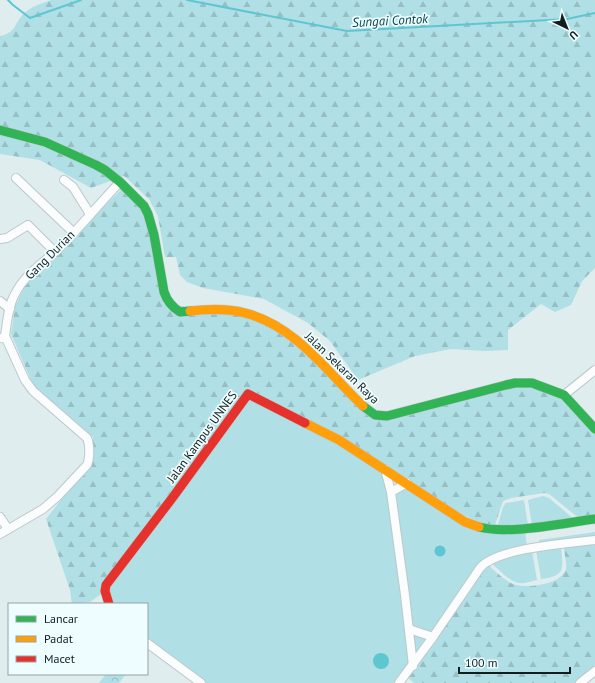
<svg xmlns="http://www.w3.org/2000/svg" width="595" height="683" font-family="'PT Sans',sans-serif">
<defs>
<pattern id="forest-firs" width="22" height="20" patternUnits="userSpaceOnUse"><rect width="22" height="20" fill="#b0dfe5"/><path d="M5 1l3.5 6h-7zM16 11l3.5 6h-7z" fill="#96bfc4"/></pattern>
<pattern id="park-crowns" width="20" height="18" patternUnits="userSpaceOnUse"><rect width="20" height="18" fill="#b0dfe5"/><path d="M2 6a3 3 0 1 1 6 0M12 15a3 3 0 1 1 6 0" fill="none" stroke="#96bfc4"/></pattern>
</defs>
<rect width="100%" height="100%" fill="#dfedef"/>
<g fill="#b0dfe5" fill-rule="evenodd">
<path d="M250 398 383 469 389 492 411 665 397 683H204L147 640V604H111L109 588ZM383 653 388 658 389 662 384 668H378L374 665 378 654Z"/>
<path d="M407 484 461 521 525 531 527 546 496 554 432 634 410 628 393 493Z"/>
<path d="M543 496 549 498 575 520 532 525 528 500Z"/>
<path d="M524 500 528 525 497 528 503 507 506 503Z"/>
<path d="M595 532V538L539 544V540Z"/>
<path d="M561 547C563 569 566 576 541 579L536 550Z"/>
<path d="M532 551 537 580C533 581 529 582 525 583 512 586 499 569 490 562Z"/>
<path d="M411 632 430 638 414 660Z"/>
</g>
<g fill="url(#forest-firs)">
<path d="M51 0H595V268L582 281 571 305 555 312 541 304 508 330V350L484 351 451 349 415 356 358 380 330 341 308 323 264 299 203 288 187 282 180 275 176 257H165L158 216 149 199 124 176 91 188 40 160 0 154V36C18 33 14 20 27 11 33 6 43 3 51 0Z"/>
<path d="M123 188 147 214 167 304 253 318 288 337 373 417 516 386 529 387 562 397 595 434V517L580 519 549 494 544 493 511 498 503 501 494 528 485 527 247 392 101 594 90 602 72 604 70 590 46 519 93 459V437L34 387 11 334 15 306 28 280Z"/>
<path d="M595 542V668L577 683H414L407 677 487 564C494 570 501 577 509 582 521 590 561 586 566 569 567 563 564 553 564 547Z"/>
</g>
<path fill="url(#park-crowns)" d="M106 674H126L119 683H99Z"/>
<g fill="#5ec6d1">
<circle cx="440" cy="551" r="5.5"/>
<circle cx="381" cy="661" r="8"/>
</g>
<g fill="none" stroke-linecap="round" stroke-linejoin="round">
<g stroke="#5ec6d1" stroke-width="2">
<path d="M8 0 13 5 30 18 81 0"/>
<path d="M187 0 347 31 567 19 595 13"/>
</g>
<g stroke="#bdc8c9" stroke-width="10">
<g id="street">
<path d="M16 178 73 232"/>
<path d="M64 180 73 187 90 214"/>
<path d="M0 239 7 238 28 225 55 252"/>
<path d="M0 301 10 309"/>
<path d="M2 338 5 336C7 323 8 306 15 294 24 276 40 265 55 252 78 230 98 205 120 182"/>
<path d="M564 395 595 370"/>
<path d="M385 469 391 492 405 595 413 666"/>
<path d="M391 492 407 483"/>
<path d="M0 517 8 529"/>
<path d="M0 534 43 509 58 496 87 465C90 458 90 445 87 438L33 391 25 380 5 336"/>
<path d="M409 629 433 637"/>
<path d="M147 643 201 683"/>
<path d="M399 683 433 637 480 568C496 548 569 543 595 540"/>
<path d="M580 683 595 671"/>
</g>
</g>
<g stroke="#bdc8c9" stroke-width="10">
<g id="fast">
<path d="M0 130 45 142 96 165 105 170 120 182 144 206 148 214 154 235 164 292C167 301 172 307 180 312L190 311"/>
<path d="M363 406 375 415 387 416 506 385 515 383H532L564 395 595 429"/>
<path d="M479 527C509 535 563 523 595 519"/>
</g>
</g>
<g stroke="#bdc8c9" stroke-width="10">
<g id="slow">
<path d="M190 311C208 309 227 308 245 313 296 326 327 372 363 406"/>
<path d="M305 423 339 440 465 522 479 527"/>
</g>
</g>
<g stroke="#bdc8c9" stroke-width="10">
<path id="jam" d="M109 604 105 591 106 585 173 497 248 394 305 423"/>
</g>
<use href="#street" stroke="#fafcfd" stroke-width="8"/>
<use href="#fast" stroke="#30b455" stroke-width="9"/>
<use href="#slow" stroke="#ff9f0a" stroke-width="9"/>
<use href="#jam" stroke="#e5322d" stroke-width="9"/>
</g>
<g text-anchor="middle" stroke-width="3.5" stroke-linejoin="round" paint-order="stroke">
<g font-size="12" fill="#141d1e" stroke="#eefdff">
<text transform="translate(50 255) rotate(-45)" y="4">Gang Durian</text>
<text transform="translate(342 368) rotate(44)" y="4">Jalan Sekaran Raya</text>
<text transform="translate(202 437) rotate(-54)" y="4">Jalan Kampus UNNES</text>
</g>
<g font-size="13" font-style="italic" fill="#06444a" stroke="#eefdff">
<text transform="translate(390 20) rotate(-3)" y="5">Sungai Contok</text>
</g>
</g>
<rect x="8" y="603" width="140" height="72" fill="#eefdff" stroke="#97a3a5"/>
<rect x="16" y="616" width="20" height="6" fill="#30b455" stroke="#97a3a5"/>
<text x="44" y="623" font-size="12" fill="#141d1e">Lancar</text>
<rect x="16" y="636" width="20" height="6" fill="#ff9f0a" stroke="#97a3a5"/>
<text x="44" y="643" font-size="12" fill="#141d1e">Padat</text>
<rect x="16" y="656" width="20" height="6" fill="#e5322d" stroke="#97a3a5"/>
<text x="44" y="663" font-size="12" fill="#141d1e">Macet</text>
<g transform="translate(567 28) rotate(137)" stroke="#eefdff" stroke-width="3" paint-order="stroke">
<path d="M0-3L7 15L0 10L-7 15Z" fill="#141d1e"/>
<text y="-6" font-size="11" font-weight="bold" text-anchor="middle" fill="#141d1e">U</text>
</g>
<path d="M459 667v6h111v-6" fill="none" stroke="#141d1e" stroke-width="2"/>
<text x="465" y="667" font-size="12" fill="#141d1e" stroke="#eefdff" stroke-width="3" paint-order="stroke">100 m</text>
</svg>
